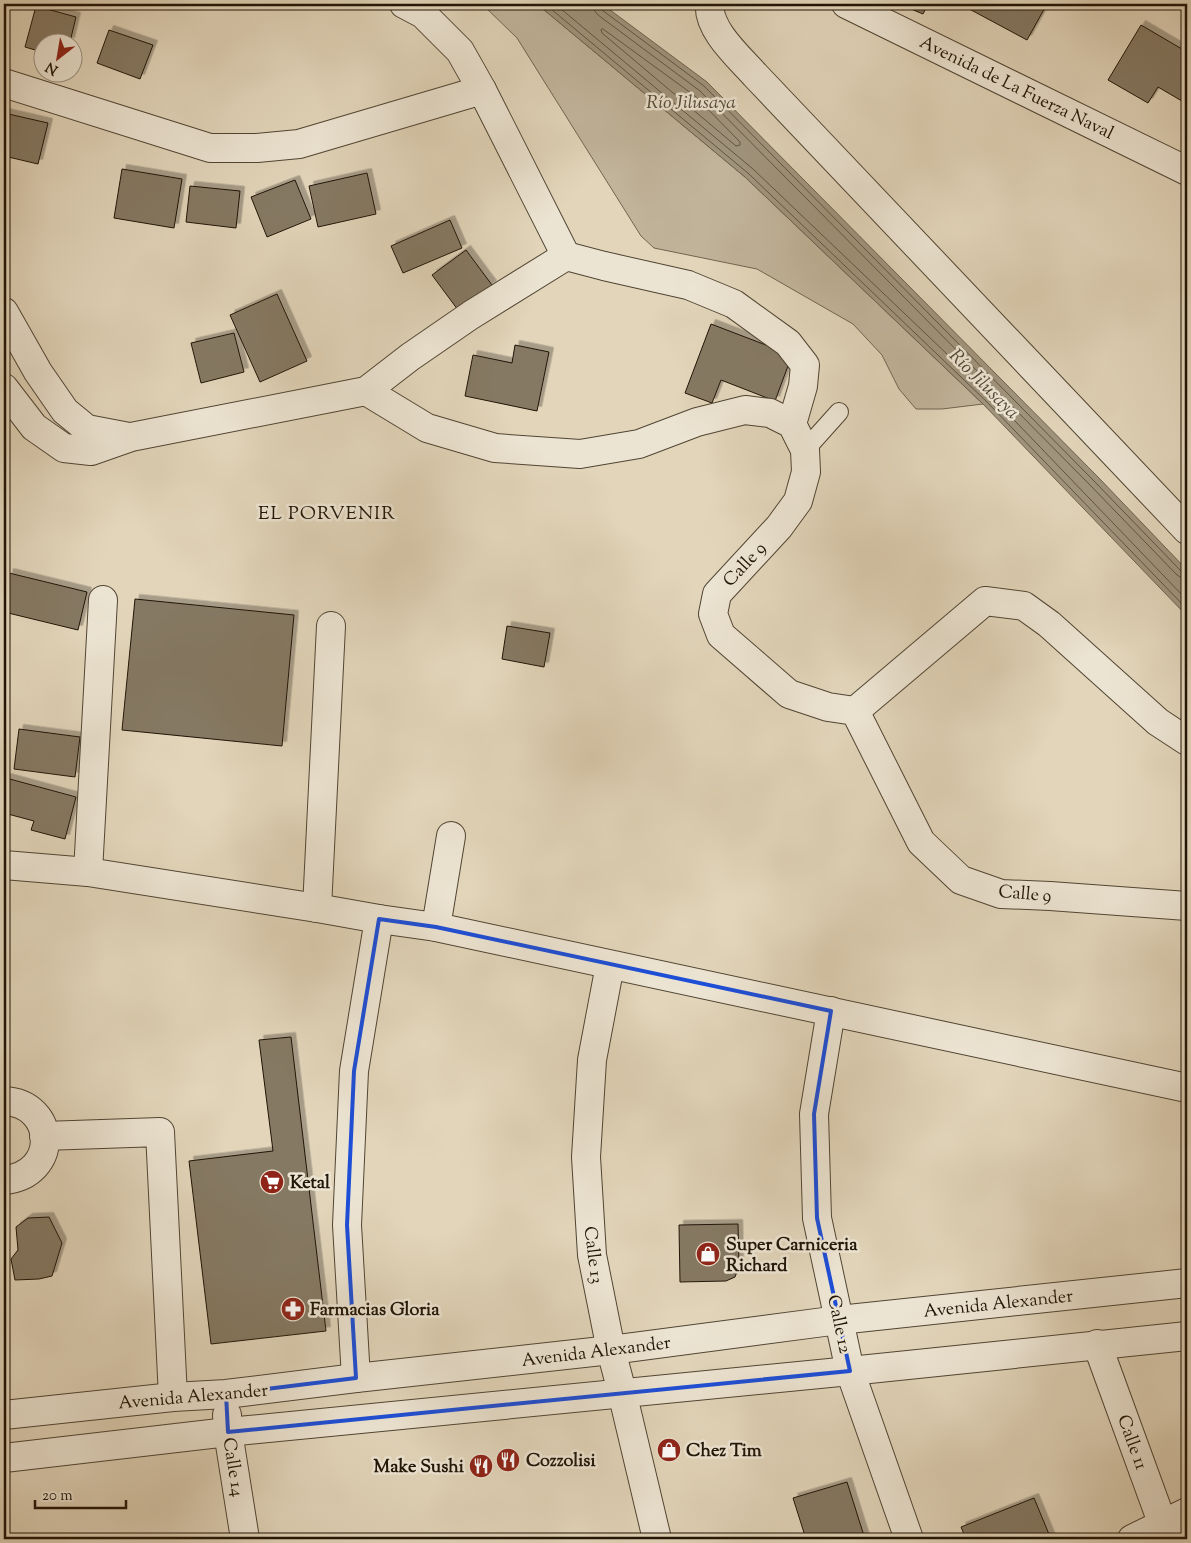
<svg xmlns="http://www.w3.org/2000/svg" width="1191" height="1543" font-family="'Sorts Mill Goudy',serif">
<defs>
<filter id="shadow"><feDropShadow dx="4.5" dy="-4.5" stdDeviation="0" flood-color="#0004"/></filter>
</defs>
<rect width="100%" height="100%" fill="#e2d5ba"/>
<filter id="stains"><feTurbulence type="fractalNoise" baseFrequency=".004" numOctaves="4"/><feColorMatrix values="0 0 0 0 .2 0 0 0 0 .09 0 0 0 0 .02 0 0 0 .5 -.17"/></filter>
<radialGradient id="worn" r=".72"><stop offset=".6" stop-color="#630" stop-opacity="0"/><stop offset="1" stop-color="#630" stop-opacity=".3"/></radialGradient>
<path fill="#c1b49b" stroke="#706450" d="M482 4H537L745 177 983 404 942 409H916L899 389 882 355 853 324 757 269 654 248 641 236 517 38Z"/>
<path fill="#a0947d" stroke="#6d614d" d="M537 4H602L707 82 1098 477 1187 570V616L983 404 745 177Z"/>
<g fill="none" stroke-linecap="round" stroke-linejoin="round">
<g stroke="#605442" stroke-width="1">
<path d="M545 4 749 174 986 401 1187 609"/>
<path d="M555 4 753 169 991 396 1187 600"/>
<path d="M593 4 594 10 598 15 700 91 1090 485 1177 575 1182 578 1187 579"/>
<path d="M600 4 602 10 704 86 1094 481 1181 571 1187 573"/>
<path d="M603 29 695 96 740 142V145L736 146 602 33 601 30Z"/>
</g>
</g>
<g fill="#857964" stroke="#201506" filter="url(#shadow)">
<path d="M899 4H928L923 14Z"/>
<path d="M960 4H1047L1027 40Z"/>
<path d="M36 6 76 17 70 42H42V52L25 47Z"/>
<path d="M1141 25 1187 52V104L1158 87 1148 103 1108 80Z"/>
<path d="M109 30 153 45 140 79 97 63Z"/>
<path d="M4 113 48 123 38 164 4 156Z"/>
<path d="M122 169 182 179 174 228 114 218Z"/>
<path d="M367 173 376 214 318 227 309 186Z"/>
<path d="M295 180 311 219 267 237 251 197Z"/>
<path d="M190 186 240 191 236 228 186 222Z"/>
<path d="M450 220 462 248 403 273 391 246Z"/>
<path d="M466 250 492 285 458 310 432 275Z"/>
<path d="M277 294 307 361 260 382 230 315Z"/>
<path d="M711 324 792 355 775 401 721 380 712 403 685 393Z"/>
<path d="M234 333 244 372 201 383 191 343Z"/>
<path d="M515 345 549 352 537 411 465 396 473 355 512 363Z"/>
<path d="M9 573 87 592 78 630 4 612V597Z"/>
<path d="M135 599 294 615 282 746 122 730Z"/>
<path d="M507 626 550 633 544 667 502 659Z"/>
<path d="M19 729 80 737 75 777 14 769Z"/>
<path d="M6 778 76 797 65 839 31 830 34 821 4 813V787Z"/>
<path d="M291 1037 326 1331 211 1344 189 1161 273 1151 259 1040Z"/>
<path d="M49 1217 62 1243 52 1276 39 1279 15 1280 11 1259 18 1250 16 1227 28 1218Z"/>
<path d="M738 1224 739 1266 735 1277 726 1281 680 1282 679 1225Z"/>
<path d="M847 1482 865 1539H806L793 1498Z"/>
<path d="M1034 1498 1051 1539H966L961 1527Z"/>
</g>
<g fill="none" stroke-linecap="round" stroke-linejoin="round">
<g stroke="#504533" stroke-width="20">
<path id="service" d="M805 450 839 412"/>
</g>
<g stroke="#504533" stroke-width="30">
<g id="minor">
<path d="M404 4 423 14 460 51 482 90 566 256"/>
<path d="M710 4C707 29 739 57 755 75L1187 530"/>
<path d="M846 4 1187 171"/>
<path d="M4 83 210 148H257L299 144 482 90"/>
<path d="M4 312 38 372 65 411 87 429 129 437"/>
<path d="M4 388 34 427 64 448 91 451 131 437 366 391 410 357 471 315 566 256 604 266 688 285 734 304 788 343 805 365 803 386 792 424"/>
<path d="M366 391 427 428 495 448 580 454 639 444 697 422 745 410 770 413 792 424 805 450 806 472 798 501 779 527 717 594 713 614 721 635 789 694 828 707 855 711 921 842 961 880 1001 894 1050 896 1187 906"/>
<path d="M855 711 985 601 1024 606 1049 624 1158 722 1187 741"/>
<path d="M4 865 88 872 317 908 379 919 436 927 1187 1088"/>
<path d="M88 872 103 600"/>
<path d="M317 908 331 626"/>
<path d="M436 927 451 836"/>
<path d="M610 965 592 1060 586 1157 592 1255 611 1350 622 1392 657 1539"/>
<path d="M831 1011 814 1114 817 1218 850 1371 909 1539"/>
<path d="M4 1101C57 1103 60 1175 4 1180"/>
<path d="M44 1136 160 1132 173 1397"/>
<path d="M1097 1344 1163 1525 1171 1539"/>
<path d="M356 1378 347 1225 354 1071 379 919"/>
<path d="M4 1415 173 1397 226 1394 356 1378 611 1350 839 1320 1187 1283"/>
<path d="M227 1415 228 1432 245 1539"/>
<path d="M4 1458 228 1432 850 1371 1187 1336"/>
<path d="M1132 1539 1187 1512"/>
</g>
</g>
<use href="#service" stroke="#ece4d2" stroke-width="18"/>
<use href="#minor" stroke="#ece4d2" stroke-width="28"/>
</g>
<path fill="none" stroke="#1d4ed8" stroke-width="4" stroke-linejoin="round" d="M379 919 436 927 831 1011 814 1114 817 1218 850 1371 228 1432 226 1394 356 1378 347 1225 354 1071Z"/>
<defs>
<g id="supermarket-disc" transform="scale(1.25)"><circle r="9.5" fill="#8f2418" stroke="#ece4d2"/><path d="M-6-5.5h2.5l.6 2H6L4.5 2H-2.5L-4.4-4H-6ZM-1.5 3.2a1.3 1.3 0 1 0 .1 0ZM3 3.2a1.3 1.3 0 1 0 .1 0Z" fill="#fff"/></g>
<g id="shop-disc" transform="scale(1.25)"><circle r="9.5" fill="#8f2418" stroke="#ece4d2"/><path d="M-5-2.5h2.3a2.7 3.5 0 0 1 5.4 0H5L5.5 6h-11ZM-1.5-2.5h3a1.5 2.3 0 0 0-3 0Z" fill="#fff"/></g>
<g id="pharmacy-disc" transform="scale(1.25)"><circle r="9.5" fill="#8f2418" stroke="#ece4d2"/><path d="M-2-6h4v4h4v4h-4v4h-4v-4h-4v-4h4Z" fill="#fff"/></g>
<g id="restaurant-disc" transform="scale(1.25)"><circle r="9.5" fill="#8f2418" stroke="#ece4d2"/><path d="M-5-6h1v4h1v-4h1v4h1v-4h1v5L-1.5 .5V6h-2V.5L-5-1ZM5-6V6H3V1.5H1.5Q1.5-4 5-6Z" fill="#fff"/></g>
</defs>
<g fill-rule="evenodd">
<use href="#supermarket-disc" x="272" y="1182"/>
<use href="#shop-disc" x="708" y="1254"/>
<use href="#pharmacy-disc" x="293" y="1309"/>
<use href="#shop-disc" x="669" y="1450"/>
<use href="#restaurant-disc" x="508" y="1460"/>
<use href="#restaurant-disc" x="481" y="1466"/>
</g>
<g text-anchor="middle" stroke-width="5" stroke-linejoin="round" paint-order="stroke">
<g font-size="18" fill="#201506" stroke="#ece4d2">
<text transform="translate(1017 87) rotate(26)" y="6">Avenida de La Fuerza Naval</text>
<text transform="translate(744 564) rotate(-47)" y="6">Calle 9</text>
<text transform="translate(1025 893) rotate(5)" y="6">Calle 9</text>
<text transform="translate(594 1255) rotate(83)" y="6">Calle 13</text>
<text transform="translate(998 1303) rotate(-6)" y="6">Avenida Alexander</text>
<text transform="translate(840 1324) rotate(78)" y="6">Calle 12</text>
<text transform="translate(596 1351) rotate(-7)" y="6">Avenida Alexander</text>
<text transform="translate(193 1396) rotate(-5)" y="6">Avenida Alexander</text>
<text transform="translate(1133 1442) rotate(70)" y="6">Calle 11</text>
<text transform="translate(234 1467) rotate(81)" y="6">Calle 14</text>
</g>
<g font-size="18" font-weight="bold" fill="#201506" stroke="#ece4d2" text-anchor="start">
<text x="290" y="1188">Ketal</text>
<text x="726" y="1250">Super Carniceria<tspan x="726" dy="21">Richard</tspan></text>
<text x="310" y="1315">Farmacias Gloria</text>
<text x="686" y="1456">Chez Tim</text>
<text x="526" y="1466">Cozzolisi</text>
<text x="464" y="1472" text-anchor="end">Make Sushi</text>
</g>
<g font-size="19" font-style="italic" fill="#534836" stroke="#ece4d2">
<text x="691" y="108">Río Jilusaya</text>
<text transform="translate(985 383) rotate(45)" y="7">Río Jilusaya</text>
</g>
<g font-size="19" letter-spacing="1" fill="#201506" stroke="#ece4d2">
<text x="327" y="519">EL PORVENIR</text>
</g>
</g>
<rect width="1191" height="1543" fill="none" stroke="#e2d5ba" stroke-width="20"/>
<rect x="5" y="5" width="1181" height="1533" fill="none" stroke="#201506" stroke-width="2.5"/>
<rect x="10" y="10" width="1171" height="1523" fill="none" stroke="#201506"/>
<g transform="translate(58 58) rotate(211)"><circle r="24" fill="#ece4d2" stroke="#9a9180"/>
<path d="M0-4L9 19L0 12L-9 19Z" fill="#8f2418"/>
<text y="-8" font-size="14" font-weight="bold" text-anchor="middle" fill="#201506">N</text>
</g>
<path d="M35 1500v8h91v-8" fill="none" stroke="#201506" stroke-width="2.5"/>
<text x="42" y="1500" font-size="15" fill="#201506" stroke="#ece4d2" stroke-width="4" paint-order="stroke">20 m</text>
<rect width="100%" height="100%" filter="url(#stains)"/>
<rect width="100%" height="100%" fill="url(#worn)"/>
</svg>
